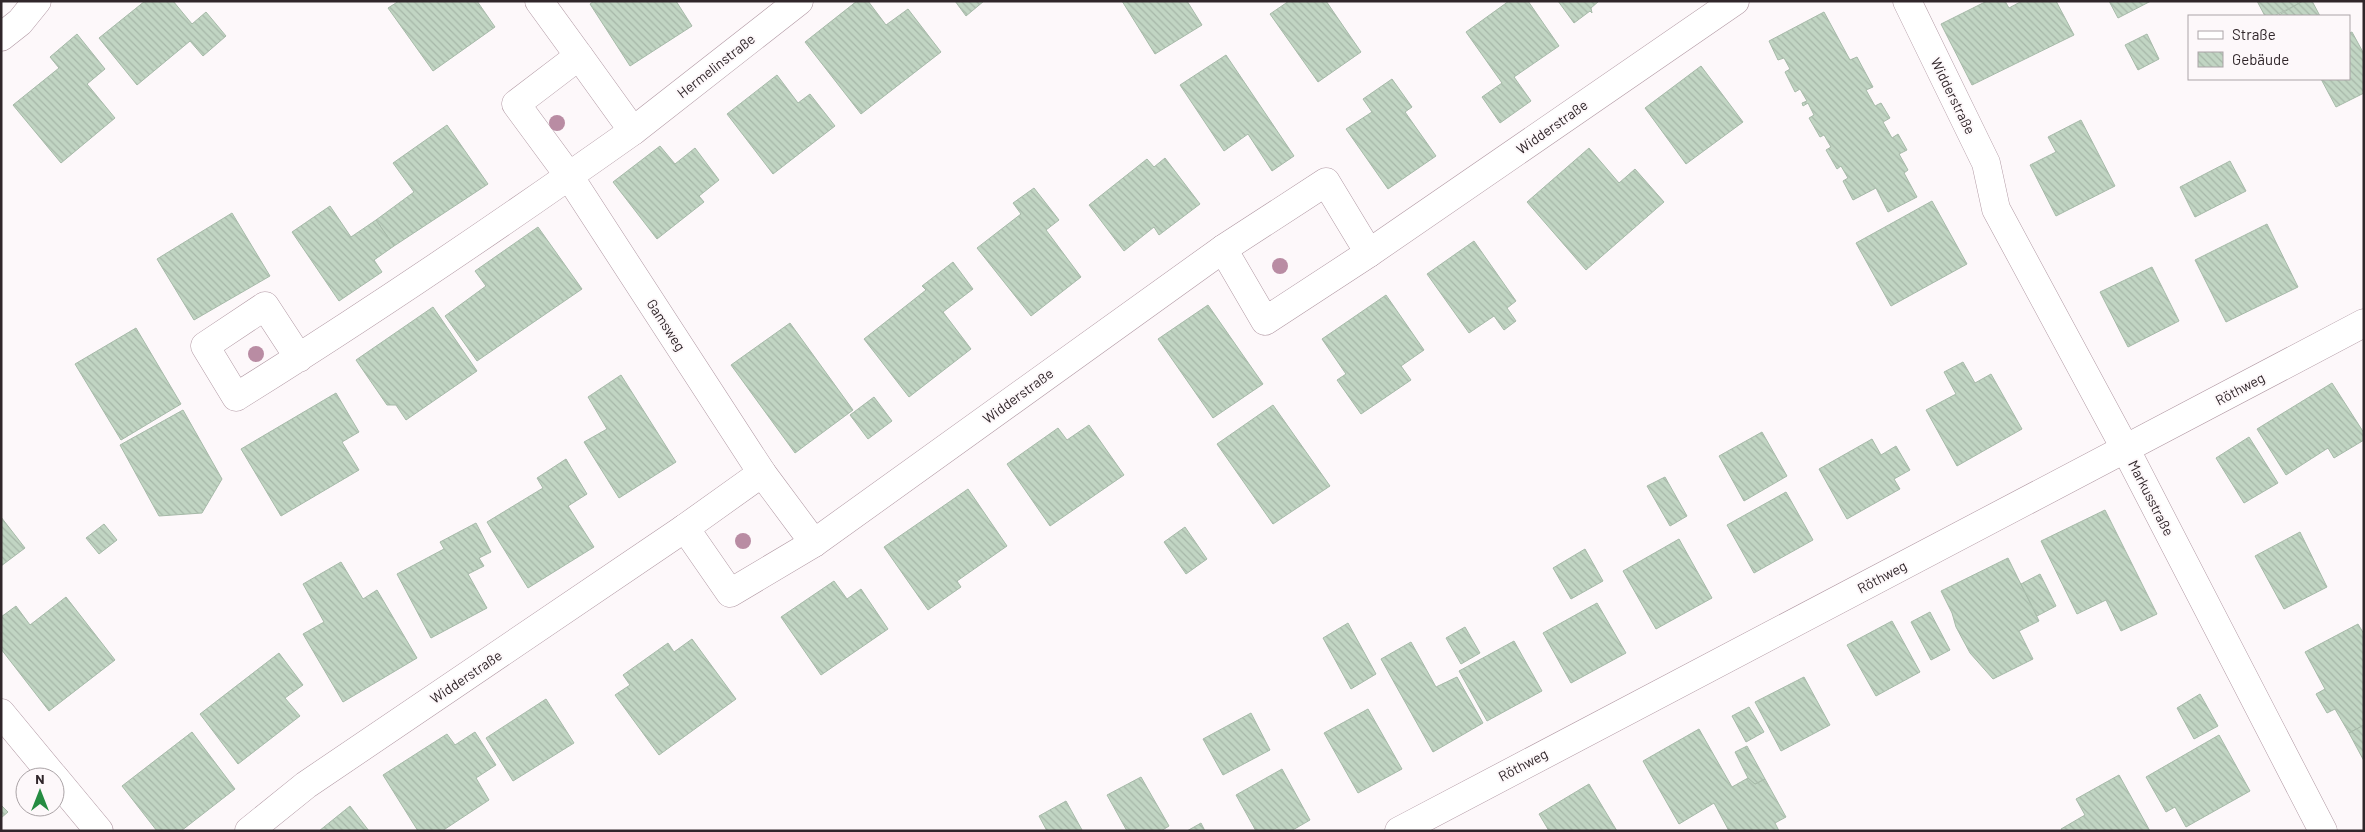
<svg xmlns="http://www.w3.org/2000/svg" width="2365" height="832" font-family="Barlow,sans-serif">
<defs>
<pattern id="building-back-hatch" width="6" height="6" patternUnits="userSpaceOnUse" patternTransform="scale(1.25)"><rect width="6" height="6" fill="#c1d5c3"/><path d="M-1 5l2 2M0 0l6 6M5-1l2 2" fill="none" stroke="#a6b7a8"/></pattern>
</defs>
<rect width="100%" height="100%" fill="#fdf8fa"/>
<g fill="url(#building-back-hatch)" stroke="#a7baa9">
<path d="M145 1H173L192 24 206 12 226 36 203 56 190 41 137 85 99 38Z"/>
<path d="M399 1H477L495 27 433 71 388 8Z"/>
<path d="M594 1H676L692 26 630 66 590 4Z"/>
<path d="M857 1H868L886 25 908 9 941 52 861 114 805 42Z"/>
<path d="M955 1H984L966 16Z"/>
<path d="M1122 1H1187L1202 25 1155 54Z"/>
<path d="M1289 1H1326L1361 52 1318 82 1270 14Z"/>
<path d="M1509 1H1528L1559 46 1514 77 1531 101 1500 123 1482 97 1502 83 1466 32Z"/>
<path d="M1558 1H1599L1591 8 1592 13 1590 11 1574 23Z"/>
<path d="M1987 1H2005L2009 8 2022 1H2056L2074 35 1972 85 1941 24Z"/>
<path d="M2109 1H2151L2118 18Z"/>
<path d="M2257 1H2299L2300 3 2274 16H2265Z"/>
<path d="M2303 1H2312L2320 16H2277Z"/>
<path d="M1824 12 1850 60 1857 57 1873 87 1866 90 1875 106 1881 103 1890 118 1883 122 1892 138 1898 134 1907 150 1899 154 1908 170 1904 173 1917 197 1888 212 1876 188 1853 200 1843 181 1848 178 1841 166 1837 169 1826 150 1831 147 1824 135 1820 137 1809 118 1814 115 1808 103 1803 106 1802 103 1807 101 1800 89 1795 92 1785 72 1790 69 1784 58 1778 60 1769 41Z"/>
<path d="M2352 32 2364 54V93L2336 107 2321 79H2349V33Z"/>
<path d="M77 34 105 69 87 84 115 118 61 163 13 105 59 68 50 57Z"/>
<path d="M2147 34 2159 59 2138 70 2125 45Z"/>
<path d="M1226 55 1294 156 1272 171 1248 134 1224 151 1180 85Z"/>
<path d="M1701 66 1743 122 1686 164 1645 108Z"/>
<path d="M777 75 798 103 810 94 835 126 773 174 727 114Z"/>
<path d="M1392 79 1412 107 1405 112 1436 156 1388 189 1346 129 1372 112 1363 99Z"/>
<path d="M2081 120 2115 186 2056 216 2030 165 2056 152 2048 137Z"/>
<path d="M447 125 488 184 394 246 376 220 414 192 393 163Z"/>
<path d="M660 146 675 164 695 148 719 180 699 196 704 202 657 239 613 182Z"/>
<path d="M1589 148 1619 183 1635 169 1664 202 1586 270 1527 202Z"/>
<path d="M1165 158 1200 204 1159 235 1154 227 1124 251 1089 205 1147 159 1154 167Z"/>
<path d="M2230 161 2246 191 2195 217 2180 187Z"/>
<path d="M1034 188 1059 220 1046 230 1081 277 1031 316 977 248 1021 214 1013 203Z"/>
<path d="M1932 201 1967 264 1891 306 1856 243Z"/>
<path d="M330 206 351 237 376 220 394 246 374 260 382 272 339 301 292 232Z"/>
<path d="M232 213 270 276 194 320 157 259Z"/>
<path d="M2267 224 2298 287 2226 322 2195 260Z"/>
<path d="M538 227 582 289 477 361 445 316 486 286 475 271Z"/>
<path d="M1474 241 1516 301 1507 308 1516 321 1504 330 1494 316 1469 333 1427 274Z"/>
<path d="M953 262 973 289 943 312 971 349 909 397 864 339 926 290 922 286Z"/>
<path d="M2152 267 2179 321 2128 347 2100 292Z"/>
<path d="M1386 295 1424 350 1401 366 1411 380 1361 414 1337 380 1346 374 1322 339Z"/>
<path d="M1208 305 1263 384 1213 418 1158 339Z"/>
<path d="M433 307 477 371 406 420 396 405H387L356 360Z"/>
<path d="M790 323 853 410 795 453 731 365Z"/>
<path d="M136 328 181 404 121 440 75 364Z"/>
<path d="M1963 362 1975 383 1991 374 2022 429 1957 466 1926 410 1956 394 1944 372Z"/>
<path d="M621 375 676 462 619 498 584 442 607 429 588 397Z"/>
<path d="M2332 383 2364 433V440L2334 458 2328 448 2286 475 2257 429Z"/>
<path d="M336 393 359 432 342 442 359 470 281 516 241 449Z"/>
<path d="M874 397 892 421 868 439 850 415Z"/>
<path d="M1273 405 1330 486 1273 524 1217 444Z"/>
<path d="M183 410 222 479 202 513 159 516 120 445Z"/>
<path d="M1089 425 1124 475 1050 526 1007 464 1058 428 1067 440Z"/>
<path d="M1762 432 1787 476 1744 501 1719 456Z"/>
<path d="M2249 437 2278 483 2244 503 2216 458Z"/>
<path d="M1872 439 1881 455 1896 446 1910 470 1894 479 1900 489 1847 519 1819 469Z"/>
<path d="M566 459 587 494 568 506 594 547 528 588 487 522 543 488 537 478Z"/>
<path d="M1665 477 1687 516 1670 526 1647 486Z"/>
<path d="M968 489 1007 546 957 581 961 587 928 610 884 547Z"/>
<path d="M1786 492 1813 540 1754 573 1727 525Z"/>
<path d="M2105 510 2157 614 2121 631 2106 600 2077 614 2041 541Z"/>
<path d="M1 517 25 548 1 566Z"/>
<path d="M476 523 491 552 479 558 484 566 468 574 487 608 431 638 397 574 444 549 440 542Z"/>
<path d="M104 524 117 540 99 554 86 538Z"/>
<path d="M1185 527 1207 559 1186 574 1164 542Z"/>
<path d="M2300 532 2327 587 2284 609 2255 556Z"/>
<path d="M1679 539 1712 598 1656 629 1623 571Z"/>
<path d="M1585 549 1603 581 1571 599 1553 568Z"/>
<path d="M2008 558 2039 621 2019 631 2033 659 1993 679 1970 653 1956 627 1952 613 1941 591Z"/>
<path d="M341 562 363 599 377 590 417 658 343 702 303 634 324 622 303 584Z"/>
<path d="M2040 574 2056 606 2037 616 2021 584Z"/>
<path d="M834 581 847 599 861 589 888 629 821 675 781 617Z"/>
<path d="M66 597 115 660 49 711 1 649V617L16 606 30 625Z"/>
<path d="M1597 603 1626 653 1571 683 1543 633Z"/>
<path d="M1930 612 1950 650 1931 660 1911 622Z"/>
<path d="M1892 621 1920 672 1876 696 1847 645Z"/>
<path d="M1348 623 1376 674 1351 689 1323 638Z"/>
<path d="M2358 624 2364 634V725L2349 733 2335 709 2327 713 2316 694 2325 689 2305 652Z"/>
<path d="M1465 627 1480 653 1461 664 1446 638Z"/>
<path d="M692 639 736 699 659 755 615 695 630 685 623 675 668 643 674 652Z"/>
<path d="M1514 641 1542 691 1487 721 1459 671Z"/>
<path d="M1411 642 1436 687 1457 677 1483 723 1433 752 1381 659Z"/>
<path d="M279 653 303 685 285 698 300 716 238 764 200 714Z"/>
<path d="M1804 677 1830 725 1781 751 1755 702Z"/>
<path d="M2200 694 2218 726 2194 739 2177 708Z"/>
<path d="M546 699 574 743 513 781 486 738Z"/>
<path d="M1749 707 1764 732 1746 742 1732 716Z"/>
<path d="M1368 709 1402 769 1358 793 1324 733Z"/>
<path d="M1251 713 1270 750 1223 775 1203 739Z"/>
<path d="M2364 725V761L2349 733Z"/>
<path d="M1699 729 1732 787 1748 778 1755 784 1765 779 1786 817 1775 823 1779 831H1729L1714 803 1679 824 1643 761Z"/>
<path d="M192 732 235 789 181 831H157L122 786Z"/>
<path d="M475 732 496 765 476 778 489 800 442 831H418L383 775 447 734 455 745Z"/>
<path d="M2219 735 2250 791 2186 827 2175 807 2166 812 2146 777Z"/>
<path d="M1747 746 1765 779 1755 784 1748 778 1735 752Z"/>
<path d="M1282 769 1310 820 1291 831H1256L1236 795Z"/>
<path d="M2119 775 2150 831H2062L2061 829 2085 815 2076 799Z"/>
<path d="M1141 777 1169 826 1161 831H1127L1107 795Z"/>
<path d="M1589 784 1617 831H1549L1539 814Z"/>
<path d="M1066 801 1082 830 1047 831 1039 816Z"/>
<path d="M1 805 8 812 1 818Z"/>
<path d="M350 806 369 831H319Z"/>
<path d="M1201 823 1205 831H1187Z"/>
</g>
<g fill="none" stroke-linecap="round" stroke-linejoin="round">
<g stroke="#b198a3" stroke-width="29">
<g id="street">
<path d="M539 1 579 56"/>
<path d="M1907 1 1986 163 1996 209 2126 450 2323 831"/>
<path d="M1 37 20 22 37 1"/>
<path d="M633 131 799 1"/>
<path d="M1223 249 1265 321 1369 253 1735 1"/>
<path d="M299 358 265 306 205 346 236 397C371 313 503 223 633 131L579 56 516 104 569 176 762 473 814 543 730 593 685 528"/>
<path d="M814 543 1223 249 1326 182 1369 253"/>
<path d="M1 713 54 777"/>
<path d="M55 778 99 831"/>
<path d="M249 831 306 785 685 528 762 473"/>
<path d="M1399 831 2364 323"/>
</g>
</g>
<use href="#street" stroke="#fff" stroke-width="28"/>
</g>
<g fill="#b98ca3">
<circle cx="557" cy="123" r="8"/>
<circle cx="1280" cy="266" r="8"/>
<circle cx="256" cy="354" r="8"/>
<circle cx="743" cy="541" r="8"/>
</g>
<g text-anchor="middle" stroke-width="4" stroke-linejoin="round" paint-order="stroke">
<g font-size="14" fill="#30262a" stroke="#fdf8fa">
<text transform="translate(716 66) rotate(-38)" y="5">Hermelinstraße</text>
<text transform="translate(1953 96) rotate(64)" y="5">Widderstraße</text>
<text transform="translate(1552 127) rotate(-35)" y="5">Widderstraße</text>
<text transform="translate(666 325) rotate(57)" y="5">Gamsweg</text>
<text transform="translate(2240 389) rotate(-28)" y="5">Röthweg</text>
<text transform="translate(1018 396) rotate(-36)" y="5">Widderstraße</text>
<text transform="translate(2151 498) rotate(63)" y="5">Markusstraße</text>
<text transform="translate(1882 577) rotate(-28)" y="5">Röthweg</text>
<text transform="translate(466 677) rotate(-34)" y="5">Widderstraße</text>
<text transform="translate(1523 765) rotate(-28)" y="5">Röthweg</text>
</g>
</g>
<rect width="2365" height="832" fill="none" stroke="#30262a" stroke-width="5"/>
<rect x="2188" y="15" width="162" height="65" fill="#fdf8fa" stroke="#aba4a7"/>
<rect x="2198" y="31" width="25" height="8" fill="#ffffff" stroke="#aba4a7"/>
<text x="2232" y="40" font-size="15" fill="#30262a">Straße</text>
<rect x="2198" y="52" width="25" height="15" fill="url(#building-back-hatch)" stroke="#aba4a7"/>
<text x="2232" y="65" font-size="15" fill="#30262a">Gebäude</text>
<g transform="translate(40 792)"><circle r="24" fill="#fdf8fa" stroke="#aba4a7"/>
<path d="M0-4L9 19L0 12L-9 19Z" fill="#268c42"/>
<text y="-8" font-size="14" font-weight="bold" text-anchor="middle" fill="#30262a">N</text>
</g>
</svg>
